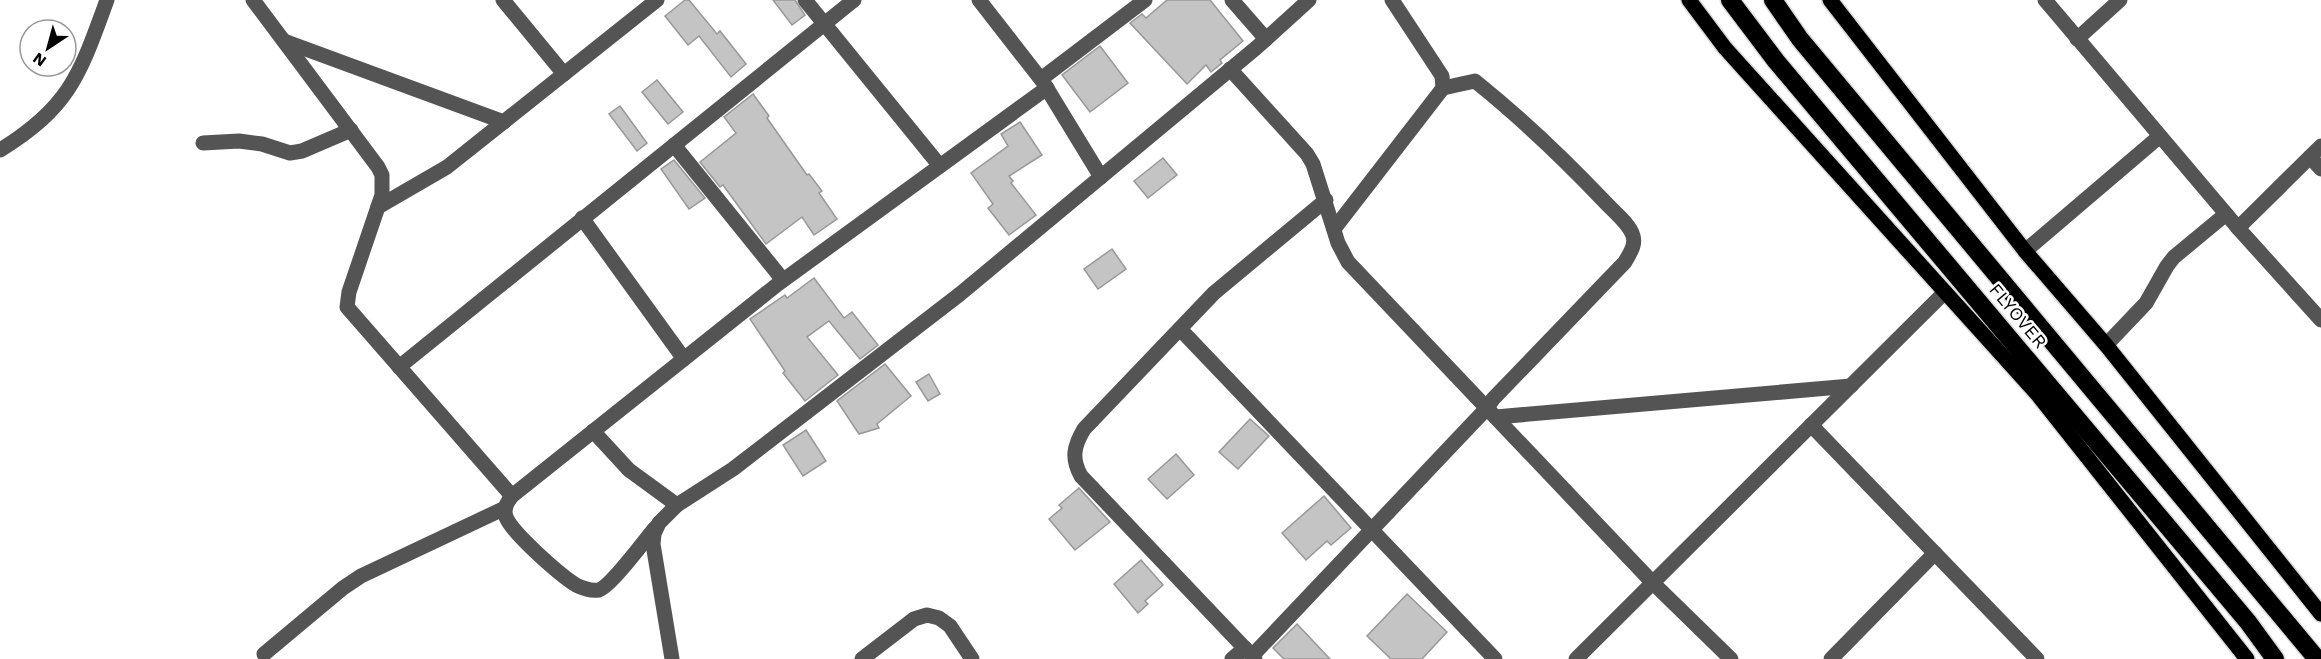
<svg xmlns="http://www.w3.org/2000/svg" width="2321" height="659" font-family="'Work Sans',sans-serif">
<rect width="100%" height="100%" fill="#fff"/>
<g fill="#c4c4c4" stroke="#989898" stroke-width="1.5">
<path d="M685 0H689L717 34 720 31 746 64 731 77 699 36 688 45 665 16Z"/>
<path d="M773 0H795L805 15 792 25Z"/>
<path d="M1167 0H1210L1243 41 1220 60 1222 63 1211 72 1206 65 1187 84 1130 23 1142 14 1146 18Z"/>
<path d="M1100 46 1128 83 1090 112 1062 75Z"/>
<path d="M657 80 683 112 668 124 642 92Z"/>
<path d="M753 94 769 116 767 118 807 175 809 174 822 191 819 193 837 219 814 235 802 217 766 244 723 185 720 187 700 162 736 133 724 117Z"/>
<path d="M620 106 647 143 637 151 609 114Z"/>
<path d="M1020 122 1042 155 1009 176 1013 181 1011 183 1036 215 1009 235 988 208 993 204 971 173 1008 146 1001 134Z"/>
<path d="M1163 158 1177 175 1148 198 1134 181Z"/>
<path d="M674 160 705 198 689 209 661 169Z"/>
<path d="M1112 249 1126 269 1098 289 1084 269Z"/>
<path d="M814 278 844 318 852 312 878 345 860 359 829 321 807 337 838 375 805 401 783 373 785 371 750 319 785 295 787 298Z"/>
<path d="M885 364 911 396 877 424 879 428 859 434 837 401Z"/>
<path d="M929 374 940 394 928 401 916 382Z"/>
<path d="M1250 419 1269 436 1238 469 1219 452Z"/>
<path d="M806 430 826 461 803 476 783 445Z"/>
<path d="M1176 454 1194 475 1167 499 1148 479Z"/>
<path d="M1079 488 1110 522 1075 550 1049 519 1062 508 1059 505Z"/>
<path d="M1324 496 1351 528 1331 545 1327 541 1306 560 1282 533Z"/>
<path d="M1141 560 1163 585 1145 601 1148 604 1138 613 1114 584Z"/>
<path d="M1407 594 1447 632 1422 659H1391L1367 636Z"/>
<path d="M1297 624 1330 659H1284L1273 648Z"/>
</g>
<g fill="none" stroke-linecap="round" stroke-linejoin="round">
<g stroke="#dbdbdb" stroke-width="18">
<g id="major">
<path d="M1689 0 1725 48 2038 395 2247 659"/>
<path d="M1830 0 2025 251 2106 345 2321 614"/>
</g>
</g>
<g stroke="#dbdbdb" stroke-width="21">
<g id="highway">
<path d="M1730 0 1776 61 2248 622 2275 659"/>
<path d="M1773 0 1800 39 2317 659"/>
</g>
</g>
<g stroke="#545454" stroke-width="15">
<path d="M253 0 378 167 382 175V195L349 292 347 307 512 496"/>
<path d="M503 0 564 74"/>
<path d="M805 0 940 166"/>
<path d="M979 0 1043 82 1101 177"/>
<path d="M1232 0 1266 39"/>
<path d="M2045 0 2238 228 2321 320"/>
<path d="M2077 39 2120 0"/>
<path d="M284 41 504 122"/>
<path d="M1230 69 1307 154 1313 164 1338 243 1348 262 1653 583 1731 659"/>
<path d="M1041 79 1145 0"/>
<path d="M203 143 239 141 262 144 290 153 302 151 351 130"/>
<path d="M674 145 783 280"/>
<path d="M0 150C70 107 80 74 107 0"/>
<path d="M2310 157 2321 169"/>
<path d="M378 207 447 167 657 0"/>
<path d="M582 218 684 359"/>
<path d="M2238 228 2321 146"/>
<path d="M1334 229 1443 88 1442 76 1392 0"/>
<path d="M2025 251 2160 136"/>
<path d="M1180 329 1495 659"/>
<path d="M2106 345 2146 303 2167 266 2174 257 2226 214"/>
<path d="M399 367 854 0"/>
<path d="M1496 417 1851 386"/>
<path d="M1811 425 2037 659"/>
<path d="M593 431 629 470 677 505"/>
<path d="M655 528C645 540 611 586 599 590 592 591 582 588 576 585 560 575 512 533 506 517 503 509 507 502 512 496L778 284 1047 88"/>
<path d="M264 654 343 588 361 576 505 508"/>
<path d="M1252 656 1487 408 1493 399 1625 262C1629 254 1636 246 1633 236 1630 224 1612 210 1604 201 1563 158 1521 118 1475 81L1443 88"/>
<path d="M672 659 653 544 654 534 659 523 677 505 733 469 960 294 1256 48 1309 0"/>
<path d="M862 659 914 619 927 615 939 618 950 626 972 659"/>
<path d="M1232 659 1245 648"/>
<path d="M1255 659 1081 476C1071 458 1074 446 1084 429L1214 293 1326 200"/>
<path d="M1576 659 1945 292"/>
<path d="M1831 659 1935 553"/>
</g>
<use href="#major" stroke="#000" stroke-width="15"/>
<use href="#highway" stroke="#000" stroke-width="18"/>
</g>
<g text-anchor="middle" stroke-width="5" stroke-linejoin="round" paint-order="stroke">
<g font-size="18" fill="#000" stroke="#fff">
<text transform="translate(2018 316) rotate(50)" y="6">FLYOVER</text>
</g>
</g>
<g transform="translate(48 48) rotate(216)"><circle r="28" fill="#ffffff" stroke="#999999" stroke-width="1.5"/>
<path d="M0-4.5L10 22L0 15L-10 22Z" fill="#000000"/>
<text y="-9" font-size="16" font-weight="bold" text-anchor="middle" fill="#000000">N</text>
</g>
</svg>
